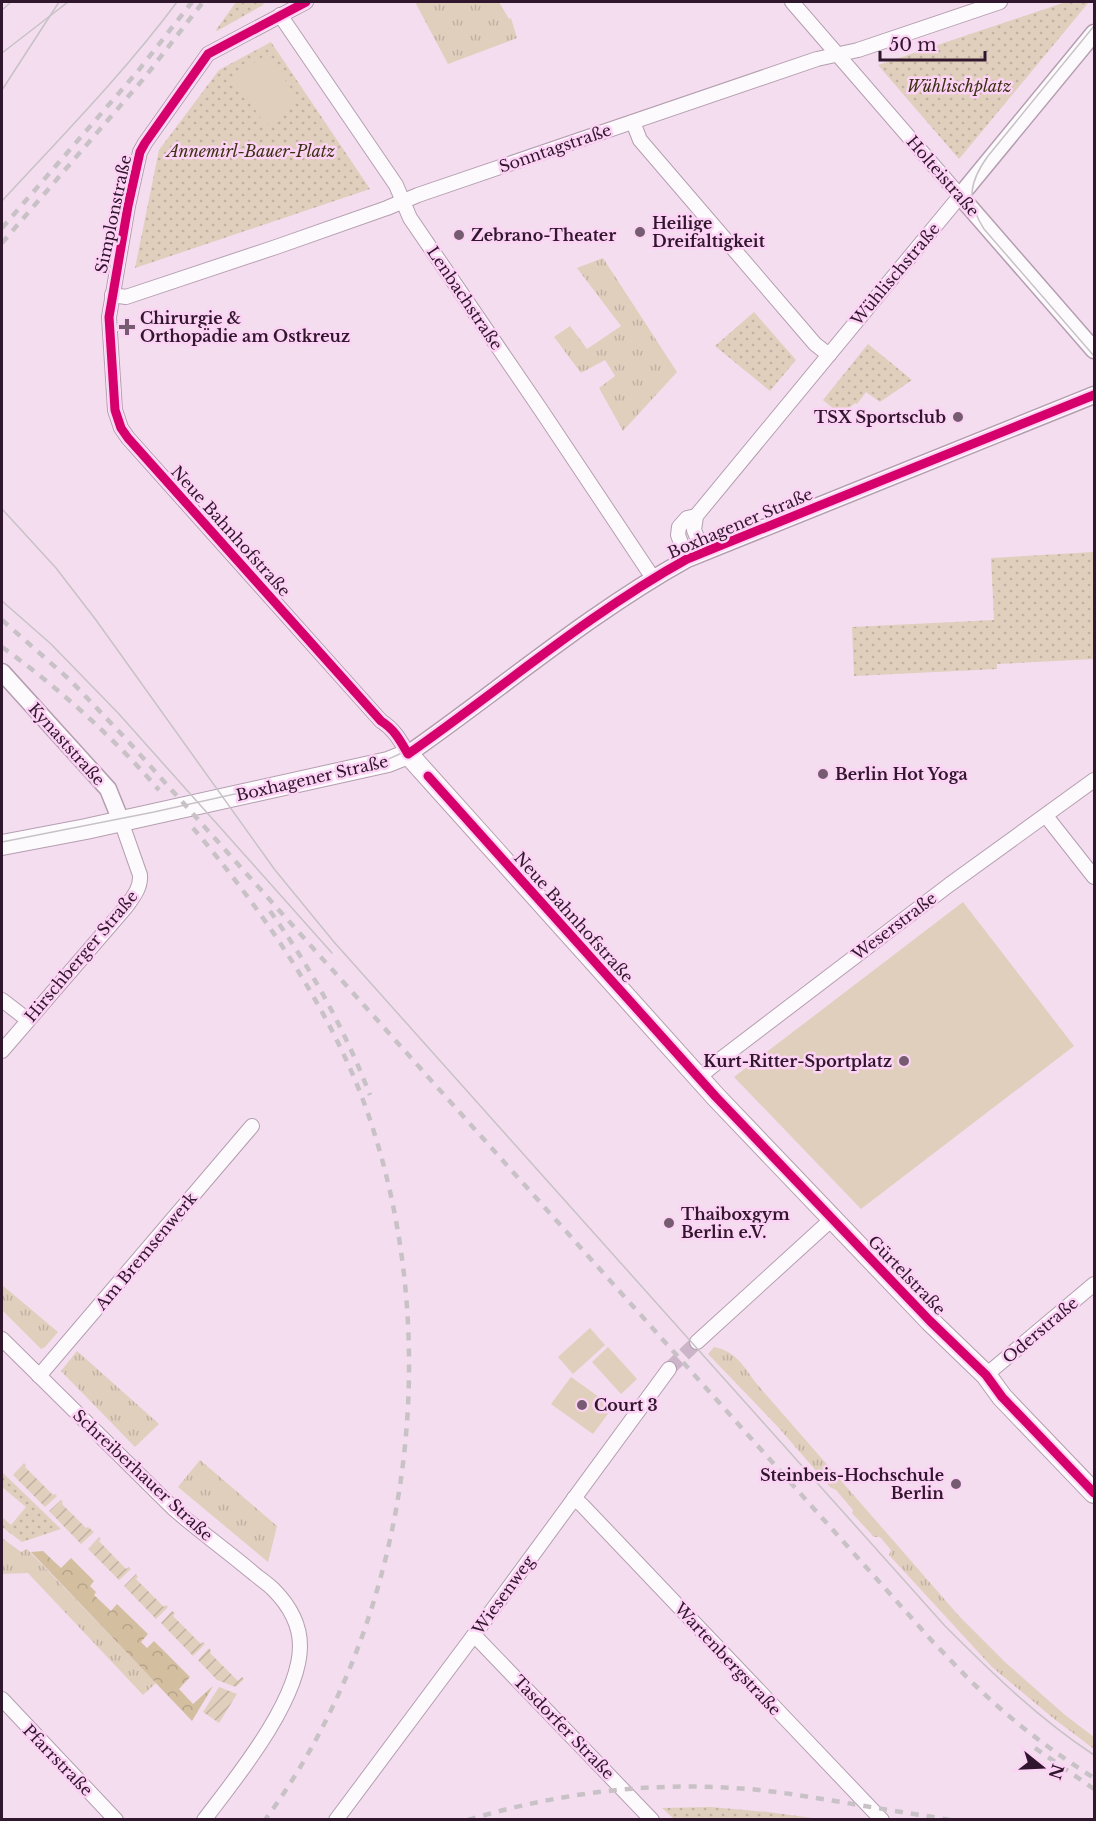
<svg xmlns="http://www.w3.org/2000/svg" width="1096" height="1821" font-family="'Libre Baskerville',serif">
<defs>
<pattern id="grass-tufts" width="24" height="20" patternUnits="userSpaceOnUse" patternTransform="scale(1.5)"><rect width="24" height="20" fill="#e0cfbd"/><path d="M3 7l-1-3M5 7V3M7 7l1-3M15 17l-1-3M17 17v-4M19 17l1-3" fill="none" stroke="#c1b1a3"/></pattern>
<pattern id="forest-crowns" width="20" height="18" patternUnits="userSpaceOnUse" patternTransform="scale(1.5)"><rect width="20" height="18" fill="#d3bea0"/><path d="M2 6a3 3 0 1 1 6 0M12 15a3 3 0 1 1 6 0" fill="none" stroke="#b6a38a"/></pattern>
<pattern id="park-dots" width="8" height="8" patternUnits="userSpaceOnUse" patternTransform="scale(1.5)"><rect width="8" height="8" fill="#e0cfbd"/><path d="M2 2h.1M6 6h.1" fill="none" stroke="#c1b1a3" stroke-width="1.8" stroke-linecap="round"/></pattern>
<pattern id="garden-furrows" width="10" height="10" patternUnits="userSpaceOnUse" patternTransform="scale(1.5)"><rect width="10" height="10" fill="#e0cfbd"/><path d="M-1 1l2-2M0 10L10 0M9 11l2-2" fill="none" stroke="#c1b1a3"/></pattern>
</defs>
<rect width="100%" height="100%" fill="#f3ddef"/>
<g fill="url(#grass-tufts)">
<path d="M415 2H499L509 19 511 18 517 38 448 64Z"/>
<path d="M603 258 677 372 623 431 599 388 615 376 605 360 581 373 554 337 570 326 587 349 621 326 577 268Z"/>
<path d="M2 1285 58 1332 45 1347 41 1349 2 1310Z"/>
<path d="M714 1347C736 1351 744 1367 756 1383L959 1616 1006 1663 1065 1715 1094 1737V1749L1053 1718 992 1667 889 1555 891 1550 880 1537H874L852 1513 853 1510 836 1490 830 1487 779 1428 708 1354Z"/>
<path d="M77 1351 159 1424 135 1447 61 1371Z"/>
<path d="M200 1460 277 1526 268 1562 178 1487Z"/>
<path d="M2 1538 21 1552 27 1549 156 1683 143 1695 28 1573 2 1574Z"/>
</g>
<path fill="url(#forest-crowns)" d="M43 1551 61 1568 71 1558 94 1581 90 1586 96 1592 94 1595 111 1611 117 1604 148 1634 141 1642 147 1648 154 1641 190 1677 179 1689 193 1704 213 1686 192 1721 31 1552Z"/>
<g fill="url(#park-dots)">
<path d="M236 2H264L263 5 217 31 216 30Z"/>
<path d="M1066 2H1089L959 159 878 65Z"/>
<path d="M271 42 370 189 135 268 159 150 219 70Z"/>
<path d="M754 312 796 360 770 391 715 346Z"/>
<path d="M868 344 912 380 880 402 866 392 857 404 855 403 841 415 823 400Z"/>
<path d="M1094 552V659L997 664V669L854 676 852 627 994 620 991 558Z"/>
<path d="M2 1472 61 1529 22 1542 2 1527V1517L11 1525 26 1507 2 1487Z"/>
<path d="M711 1807 768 1812 820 1819H674L662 1808Z"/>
</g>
<g fill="url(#garden-furrows)">
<path d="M24 1463 26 1465 25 1467 53 1495 55 1494 57 1496 45 1507 13 1475Z"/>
<path d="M61 1500 63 1502 62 1504 86 1528 88 1527 94 1532 81 1544 49 1511Z"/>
<path d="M99 1537 101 1539 99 1541 126 1569 129 1567 131 1569 119 1580 88 1549Z"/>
<path d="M136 1574 138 1577 136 1579 164 1607 166 1605 168 1607 156 1619 124 1586Z"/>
<path d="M172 1611 175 1613 173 1616 201 1644 203 1642 205 1644 193 1656 161 1623Z"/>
<path d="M209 1648 211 1651 210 1653 238 1681 242 1677 244 1679 236 1687 217 1680 198 1660Z"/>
<path d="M219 1687 237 1694 219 1723 203 1712Z"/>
</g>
<g fill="#e0cfbd">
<path d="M267 54 300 101 266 125 232 78Z"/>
<path d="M963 902 1074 1046 861 1209 734 1077Z"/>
<path d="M590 1328 605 1345 573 1374 558 1357Z"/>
<path d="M608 1347 637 1379 621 1394 592 1362Z"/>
<path d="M571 1377 613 1407 593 1434 551 1404Z"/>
</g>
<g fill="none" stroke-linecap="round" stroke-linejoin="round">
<path stroke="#ccb5c8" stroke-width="14" stroke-dasharray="14 7" stroke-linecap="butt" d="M669 1369 697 1342"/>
<g stroke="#b49eb0" stroke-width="16">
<g id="minor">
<path d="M306 2 208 54 145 143 140 152 128 206 109 317 115 410 121 428 128 438 381 721C394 729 400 740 408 754"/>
<path d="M280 15 396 185 410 218 541 410 653 578"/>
<path d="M633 122 640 140 815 344 829 355"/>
<path d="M112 295 126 297 276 247 387 208 418 195 817 59 858 50 1000 2"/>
<path d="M703 552 694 530 696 516 960 196 792 2"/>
<path d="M687 559 678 535 679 527 687 518 696 516"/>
<path d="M1046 816 1094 877"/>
<path d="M2 1000 28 1020"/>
<path d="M2 1051 126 907C133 897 141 888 140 875L121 821"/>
<path d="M698 1078 722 1058 949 885 1094 780"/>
<path d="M2 1339 174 1509C199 1531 226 1550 252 1572 259 1578 267 1583 273 1589 288 1604 300 1624 300 1646 300 1700 236 1778 204 1820"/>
<path d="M697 1342 832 1219"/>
<path d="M986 1375 1094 1284"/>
<path d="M39 1376 252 1126"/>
<path d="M574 1498 582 1505 882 1820"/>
<path d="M474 1635 652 1820"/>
<path d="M2 1699 116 1820"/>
<path d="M336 1820 474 1635 669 1369"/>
</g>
</g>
<g stroke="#b49eb0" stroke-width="19">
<g id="tertiary">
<path d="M1094 33 960 196 1094 350"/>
<path d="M2 672 108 789 121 821"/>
<path d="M408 754C501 689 588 614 687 559L1094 395"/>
</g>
</g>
<g stroke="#b49eb0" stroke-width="22">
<path id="secondary" d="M2 845 86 829 388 762 408 754 716 1097 930 1321 986 1375 1002 1397 1094 1493"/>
</g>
<use href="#minor" stroke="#fdfafd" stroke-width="14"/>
<use href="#tertiary" stroke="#fdfafd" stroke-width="16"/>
<use href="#secondary" stroke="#fdfafd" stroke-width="20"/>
<g stroke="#c8c2c7" stroke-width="1.5">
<path d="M2 10 11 2"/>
<path d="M1094 26 988 156C969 182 966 201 984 229L1094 356"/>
<path d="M2 53 68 2"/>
<path d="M2 90 59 2"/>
<path d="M2 201C62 136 124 73 177 2"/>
<path d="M2 509 56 568 96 620 275 870 334 942 945 1626C992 1673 1039 1719 1094 1755"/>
<path d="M2 601 51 644 119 714 332 953"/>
<path d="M2 842 154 812 382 761C419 750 461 711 493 688 555 641 617 594 686 557L1094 392"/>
</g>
<g stroke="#c8c2c7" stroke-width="4.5" stroke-dasharray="8 8" stroke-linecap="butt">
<path d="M2 228 138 71 192 2"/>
<path d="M2 243 145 77 203 2"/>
<path d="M2 620 70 680 127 740 933 1642C948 1657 962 1673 978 1688 1013 1722 1053 1752 1094 1778"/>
<path d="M2 647C59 688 113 737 159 790"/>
<path d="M193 828C261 908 330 1008 366 1108 448 1340 412 1620 265 1820"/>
<path d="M270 911C311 968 345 1030 370 1095"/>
<path d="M1035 1748 1094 1789"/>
<path d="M468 1820C553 1794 645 1782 734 1788 772 1790 809 1797 847 1803 881 1809 916 1814 950 1820"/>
</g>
<g stroke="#fdd3f5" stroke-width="13">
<g id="cycleway">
<path d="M306 2 208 54 145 143 140 152 128 206 109 317 115 410 121 428 128 438 381 721C394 729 400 740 408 754 501 689 588 614 687 559L1094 395"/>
<path d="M428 776 716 1097 930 1321 986 1375 1002 1397 1094 1493"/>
</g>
</g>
<use href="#cycleway" stroke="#d6006c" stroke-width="9"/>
</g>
<g fill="#755c71" stroke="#fdd3f5" stroke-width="2">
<circle cx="640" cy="232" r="6"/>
<circle cx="459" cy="235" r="6"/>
<path d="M124 318h6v6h6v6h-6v6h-6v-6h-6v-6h6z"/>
<circle cx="958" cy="417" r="6"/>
<circle cx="823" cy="774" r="6"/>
<circle cx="904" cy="1061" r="6"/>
<circle cx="669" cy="1223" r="6"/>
<circle cx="582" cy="1405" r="6"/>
<circle cx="956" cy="1484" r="6"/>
</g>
<g text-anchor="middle" stroke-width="5" stroke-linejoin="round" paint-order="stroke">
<g font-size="16" font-style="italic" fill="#3b3213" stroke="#fdd3f5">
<text x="959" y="92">Wühlischplatz</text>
<text x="251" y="157">Annemirl-Bauer-Platz</text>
</g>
<g font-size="16" fill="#31172d" stroke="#fdd3f5">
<text transform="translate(555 148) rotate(-19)" y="6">Sonntagstraße</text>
<text transform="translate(943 176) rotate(49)" y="6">Holteistraße</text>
<text transform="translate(113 214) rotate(-78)" y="6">Simplonstraße</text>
<text transform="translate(895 274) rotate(-50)" y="6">Wühlischstraße</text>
<text transform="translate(465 298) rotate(56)" y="6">Lenbachstraße</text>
<text transform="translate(740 523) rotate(-23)" y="6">Boxhagener Straße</text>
<text transform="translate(231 531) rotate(48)" y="6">Neue Bahnhofstraße</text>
<text transform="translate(67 744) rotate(48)" y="6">Kynaststraße</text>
<text transform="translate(312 778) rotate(-13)" y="6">Boxhagener Straße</text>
<text transform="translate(574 917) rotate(48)" y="6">Neue Bahnhofstraße</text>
<text transform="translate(894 926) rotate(-37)" y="6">Weserstraße</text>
<text transform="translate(81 956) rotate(-50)" y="6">Hirschberger Straße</text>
<text transform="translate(146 1251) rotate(-50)" y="6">Am Bremsenwerk</text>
<text transform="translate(907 1275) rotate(46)" y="6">Gürtelstraße</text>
<text transform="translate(1040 1330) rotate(-40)" y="6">Oderstraße</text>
<text transform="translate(143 1475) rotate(43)" y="6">Schreiberhauer Straße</text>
<text transform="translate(503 1595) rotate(-54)" y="6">Wiesenweg</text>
<text transform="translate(728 1659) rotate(47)" y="6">Wartenbergstraße</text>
<text transform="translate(564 1727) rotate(46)" y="6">Tasdorfer Straße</text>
<text transform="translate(58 1760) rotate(46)" y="6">Pfarrstraße</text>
</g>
<g font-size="16" font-weight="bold" fill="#31172d" stroke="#fdd3f5" text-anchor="start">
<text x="652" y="229">Heilige<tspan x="652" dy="18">Dreifaltigkeit</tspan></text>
<text x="471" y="241">Zebrano-Theater</text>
<text x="140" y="324">Chirurgie &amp;<tspan x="140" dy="18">Orthopädie am Ostkreuz</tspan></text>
<text x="946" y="423" text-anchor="end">TSX Sportsclub</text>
<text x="835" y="780">Berlin Hot Yoga</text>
<text x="892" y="1067" text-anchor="end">Kurt-Ritter-Sportplatz</text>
<text x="681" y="1220">Thaiboxgym<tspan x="681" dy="18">Berlin e.V.</tspan></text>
<text x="594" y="1411">Court 3</text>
<text x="944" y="1481" text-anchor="end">Steinbeis-Hochschule<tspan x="944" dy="18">Berlin</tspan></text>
</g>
</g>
<rect width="1096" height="1821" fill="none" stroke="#31172d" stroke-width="6"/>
<g transform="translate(1042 1767) rotate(108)" stroke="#fdd3f5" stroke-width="4.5" paint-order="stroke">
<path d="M0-4.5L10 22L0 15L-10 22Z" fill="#31172d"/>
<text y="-9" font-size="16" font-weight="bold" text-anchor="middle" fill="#31172d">N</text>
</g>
<path d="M880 51v9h105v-9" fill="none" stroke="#31172d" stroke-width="3"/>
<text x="889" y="51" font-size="18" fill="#31172d" stroke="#fdd3f5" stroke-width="4.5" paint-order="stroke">50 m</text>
</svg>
